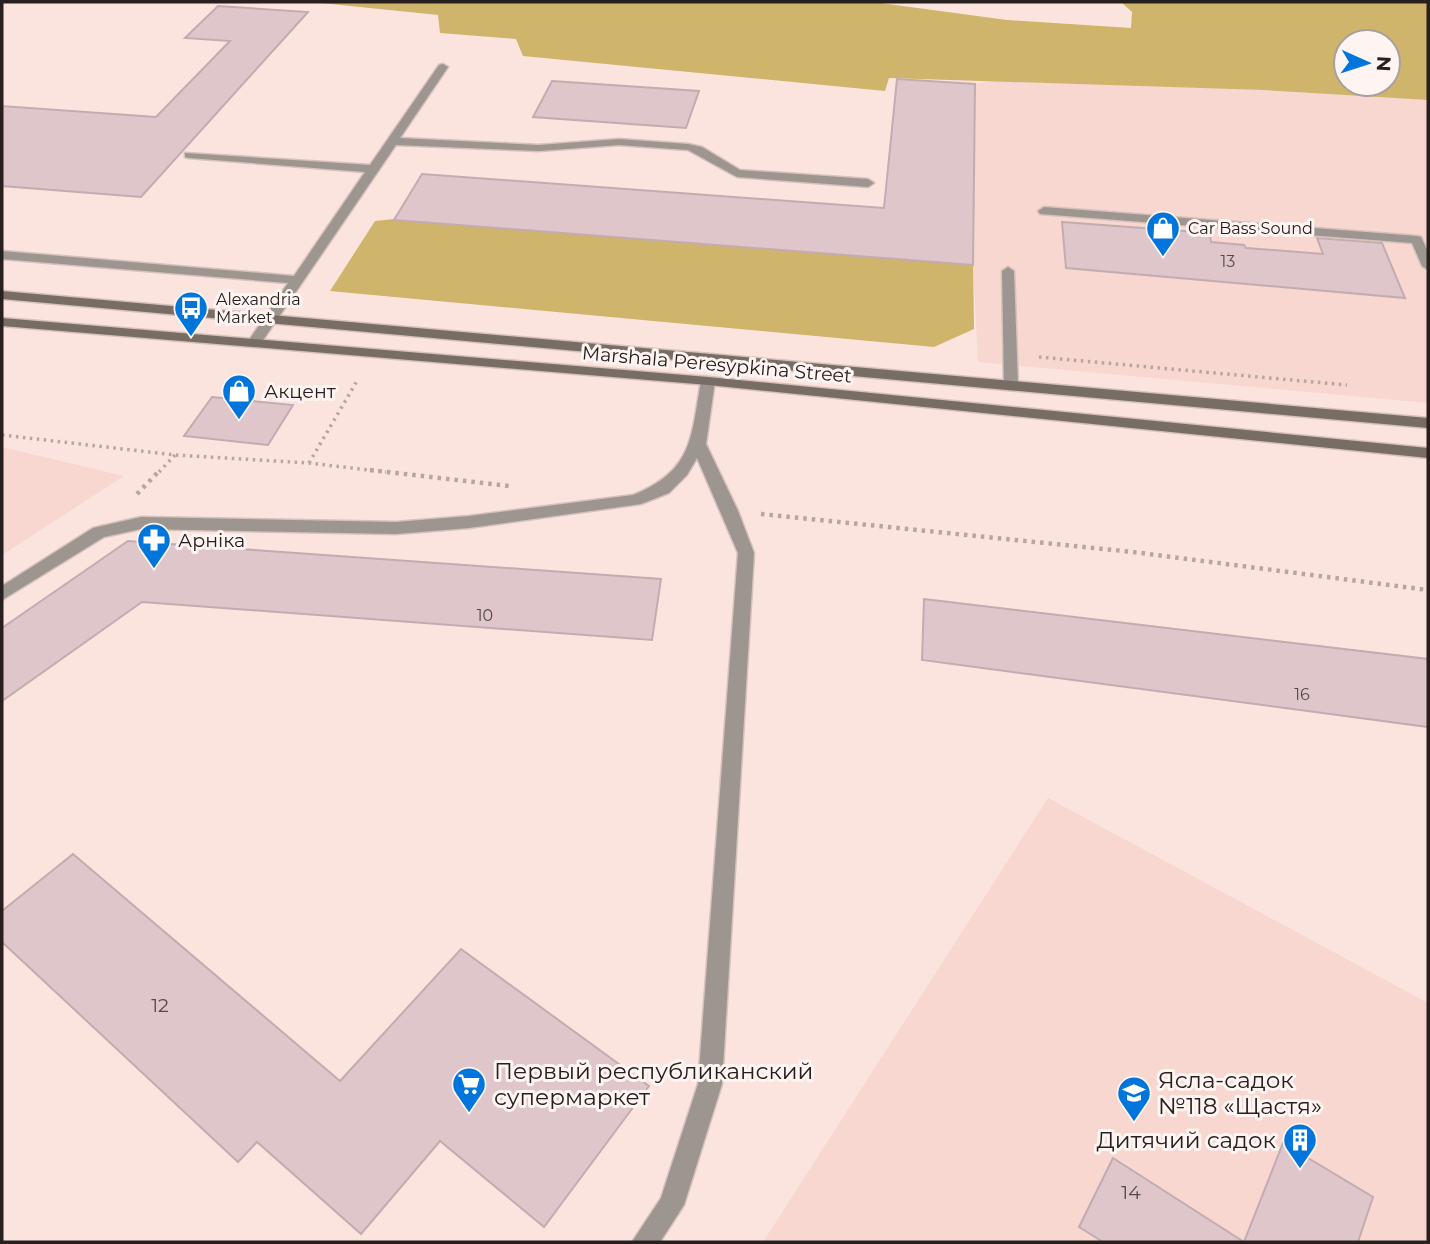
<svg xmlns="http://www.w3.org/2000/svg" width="1430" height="1244" font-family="Montserrat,sans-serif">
<rect width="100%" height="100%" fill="#fce4de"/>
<g fill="#f7d7cf">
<path d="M992 81 1263 90 1428 100V403L978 362 973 265 975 84Z"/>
<path d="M2 447 124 476 2 555Z"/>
<path d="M1048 798 1428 1003V1242H763Z"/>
</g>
<g fill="#cfb46b" fill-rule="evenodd">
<path d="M311 2H873L1007 20 1131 28 1132 12 1121 2H1428V100L1263 90 889 78 885 91 523 56 516 39 440 33 438 15ZM1346 42H1388V84H1346Z"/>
<path d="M394 219 973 265 974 329 934 347 330 291 375 221Z"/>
</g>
<g fill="#dec6ca" stroke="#c3acb0" stroke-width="2">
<path d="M218 6 308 12 141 197 2 186V106L156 117 230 41 185 38Z"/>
<path d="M897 79 975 84 973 265 394 220 422 174 884 208Z"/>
<path d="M552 81 699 91 686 128 533 117Z"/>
<path d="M1062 222 1210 233 1211 242 1244 245 1246 248 1323 254 1317 238 1382 243 1405 298 1066 268Z"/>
<path d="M212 397 293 405 268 445 184 436Z"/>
<path d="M128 541 661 579 652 640 142 602 2 701V628Z"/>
<path d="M924 599 1428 659V727L922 660Z"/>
<path d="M73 854 340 1081 461 949 649 1086 544 1227 440 1141 361 1234 257 1142 238 1162 2 942V911Z"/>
<path d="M1283 1143 1373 1197 1358 1242H1244Z"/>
<path d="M1113 1158 1244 1242H1103L1079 1227Z"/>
</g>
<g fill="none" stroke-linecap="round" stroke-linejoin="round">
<g stroke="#d6c1bb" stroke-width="3">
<g id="lane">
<path d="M443 64 448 67 400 138 539 145 619 139 688 144 702 147 740 170 868 179 874 183 868 187 737 177 688 150 619 145 539 151 396 145 259 346 254 347 247 343 288 283 2 259V251L294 276 365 172 189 158 185 157V153L370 165 439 65Z"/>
<path d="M1044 207 1417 236 1421 237 1428 252V270L1422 266 1412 243 1040 214 1038 211Z"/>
<path d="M1008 267 1014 271 1018 386 1011 390 1004 386 1002 271Z"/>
<path d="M708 377 715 381 706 444 738 511 754 553 722 1084 684 1205 660 1242H632L661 1198 698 1084 738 553 697 458 687 475 669 493 641 504 469 528 396 534 141 529 104 537 2 600V586L93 528 141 517 396 522 469 516 633 495C693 471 691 438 701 381Z"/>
</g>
</g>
<g stroke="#d6c1bb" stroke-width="3">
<g id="secondary">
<path d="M2 291 1428 418V428L2 299Z"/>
<path d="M2 318 708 377 1428 448V458L708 385 2 326Z"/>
</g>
</g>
<g stroke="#b8a5a0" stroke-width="3.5" stroke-dasharray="2.5 4.5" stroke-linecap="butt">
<path d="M1039 357 1347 385"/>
<path d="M2 435 175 455 309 463 386 472"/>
<path d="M309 463 357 381"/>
<path d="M159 472 175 455"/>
</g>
<g stroke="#b8a5a0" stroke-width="4.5" stroke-dasharray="3.5 5" stroke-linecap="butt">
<path d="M370 470 509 486"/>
<path d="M137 494 160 470"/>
<path d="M761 514 1133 552 1428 590"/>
</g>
<use href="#lane" fill="#9d9590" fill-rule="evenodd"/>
<use href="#secondary" fill="#786d65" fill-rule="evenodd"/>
</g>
<defs>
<g id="shop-pin" transform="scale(1.75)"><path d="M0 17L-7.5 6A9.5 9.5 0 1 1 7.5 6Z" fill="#0075dc" stroke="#fef5f2"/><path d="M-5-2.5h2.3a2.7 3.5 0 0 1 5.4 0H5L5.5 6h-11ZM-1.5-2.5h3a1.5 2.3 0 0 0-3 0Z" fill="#fff"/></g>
<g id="bus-pin" transform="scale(1.75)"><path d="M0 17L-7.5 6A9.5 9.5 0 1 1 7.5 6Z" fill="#0075dc" stroke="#fef5f2"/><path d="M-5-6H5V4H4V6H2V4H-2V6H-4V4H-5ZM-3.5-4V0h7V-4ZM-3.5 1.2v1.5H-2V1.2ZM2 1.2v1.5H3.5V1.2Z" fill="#fff"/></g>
<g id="pharmacy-pin" transform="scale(1.75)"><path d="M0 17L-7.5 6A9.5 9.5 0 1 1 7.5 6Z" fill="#0075dc" stroke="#fef5f2"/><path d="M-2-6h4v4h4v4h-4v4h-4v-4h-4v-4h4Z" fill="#fff"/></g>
<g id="supermarket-pin" transform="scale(1.75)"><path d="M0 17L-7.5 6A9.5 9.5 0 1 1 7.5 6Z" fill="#0075dc" stroke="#fef5f2"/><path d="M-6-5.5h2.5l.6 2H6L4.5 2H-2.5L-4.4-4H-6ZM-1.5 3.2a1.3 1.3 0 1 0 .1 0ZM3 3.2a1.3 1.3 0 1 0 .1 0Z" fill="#fff"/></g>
<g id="school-pin" transform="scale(1.75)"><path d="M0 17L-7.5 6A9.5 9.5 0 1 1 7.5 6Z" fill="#0075dc" stroke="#fef5f2"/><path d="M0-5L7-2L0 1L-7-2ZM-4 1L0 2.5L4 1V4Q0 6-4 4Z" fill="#fff"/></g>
<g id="building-pin" transform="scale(1.75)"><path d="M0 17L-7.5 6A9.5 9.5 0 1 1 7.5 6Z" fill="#0075dc" stroke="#fef5f2"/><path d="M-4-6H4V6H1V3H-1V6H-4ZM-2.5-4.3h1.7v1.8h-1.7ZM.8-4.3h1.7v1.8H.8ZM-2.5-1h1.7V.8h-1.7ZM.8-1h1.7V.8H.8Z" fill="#fff"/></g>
</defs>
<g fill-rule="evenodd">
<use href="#shop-pin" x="1163" y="228"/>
<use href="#bus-pin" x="191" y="308"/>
<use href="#shop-pin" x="239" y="391"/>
<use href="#pharmacy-pin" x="154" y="540"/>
<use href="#supermarket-pin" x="469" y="1084"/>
<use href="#school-pin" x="1134" y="1093"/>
<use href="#building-pin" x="1300" y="1140"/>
</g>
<g text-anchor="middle" stroke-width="6" stroke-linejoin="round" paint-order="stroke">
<g font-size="16" fill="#28201e" stroke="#fef5f2" text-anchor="start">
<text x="1188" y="234">Car Bass Sound</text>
<text x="216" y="305">Alexandria<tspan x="216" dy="18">Market</tspan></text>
</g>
<g font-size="16" fill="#564a49">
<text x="1228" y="267">13</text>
<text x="485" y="621">10</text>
<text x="1302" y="700">16</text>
</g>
<g font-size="19" fill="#28201e" stroke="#fef5f2">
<text transform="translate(717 364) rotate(5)" y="7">Marshala Peresypkina Street</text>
</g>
<g font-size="19" fill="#28201e" stroke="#fef5f2" text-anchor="start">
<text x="264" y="398">Акцент</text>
<text x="178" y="547">Арніка</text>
</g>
<g font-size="19" fill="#564a49">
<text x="160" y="1012">12</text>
<text x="1131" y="1199">14</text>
</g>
<g font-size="23" fill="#28201e" stroke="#fef5f2" text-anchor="start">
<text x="494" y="1079">Первый республиканский<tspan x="494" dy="26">супермаркет</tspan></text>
<text x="1158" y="1088">Ясла-садок<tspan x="1158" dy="26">№118 «Щастя»</tspan></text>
<text x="1276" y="1148" text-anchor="end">Дитячий садок</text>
</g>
</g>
<rect width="1430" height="1244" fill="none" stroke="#28201e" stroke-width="7"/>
<g transform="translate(1367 63) rotate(93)"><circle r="33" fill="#fef5f2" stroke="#a8a09d" stroke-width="2"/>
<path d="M0-5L12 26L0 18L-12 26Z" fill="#0075dc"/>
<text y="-10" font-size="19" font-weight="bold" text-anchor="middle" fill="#28201e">N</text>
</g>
</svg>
